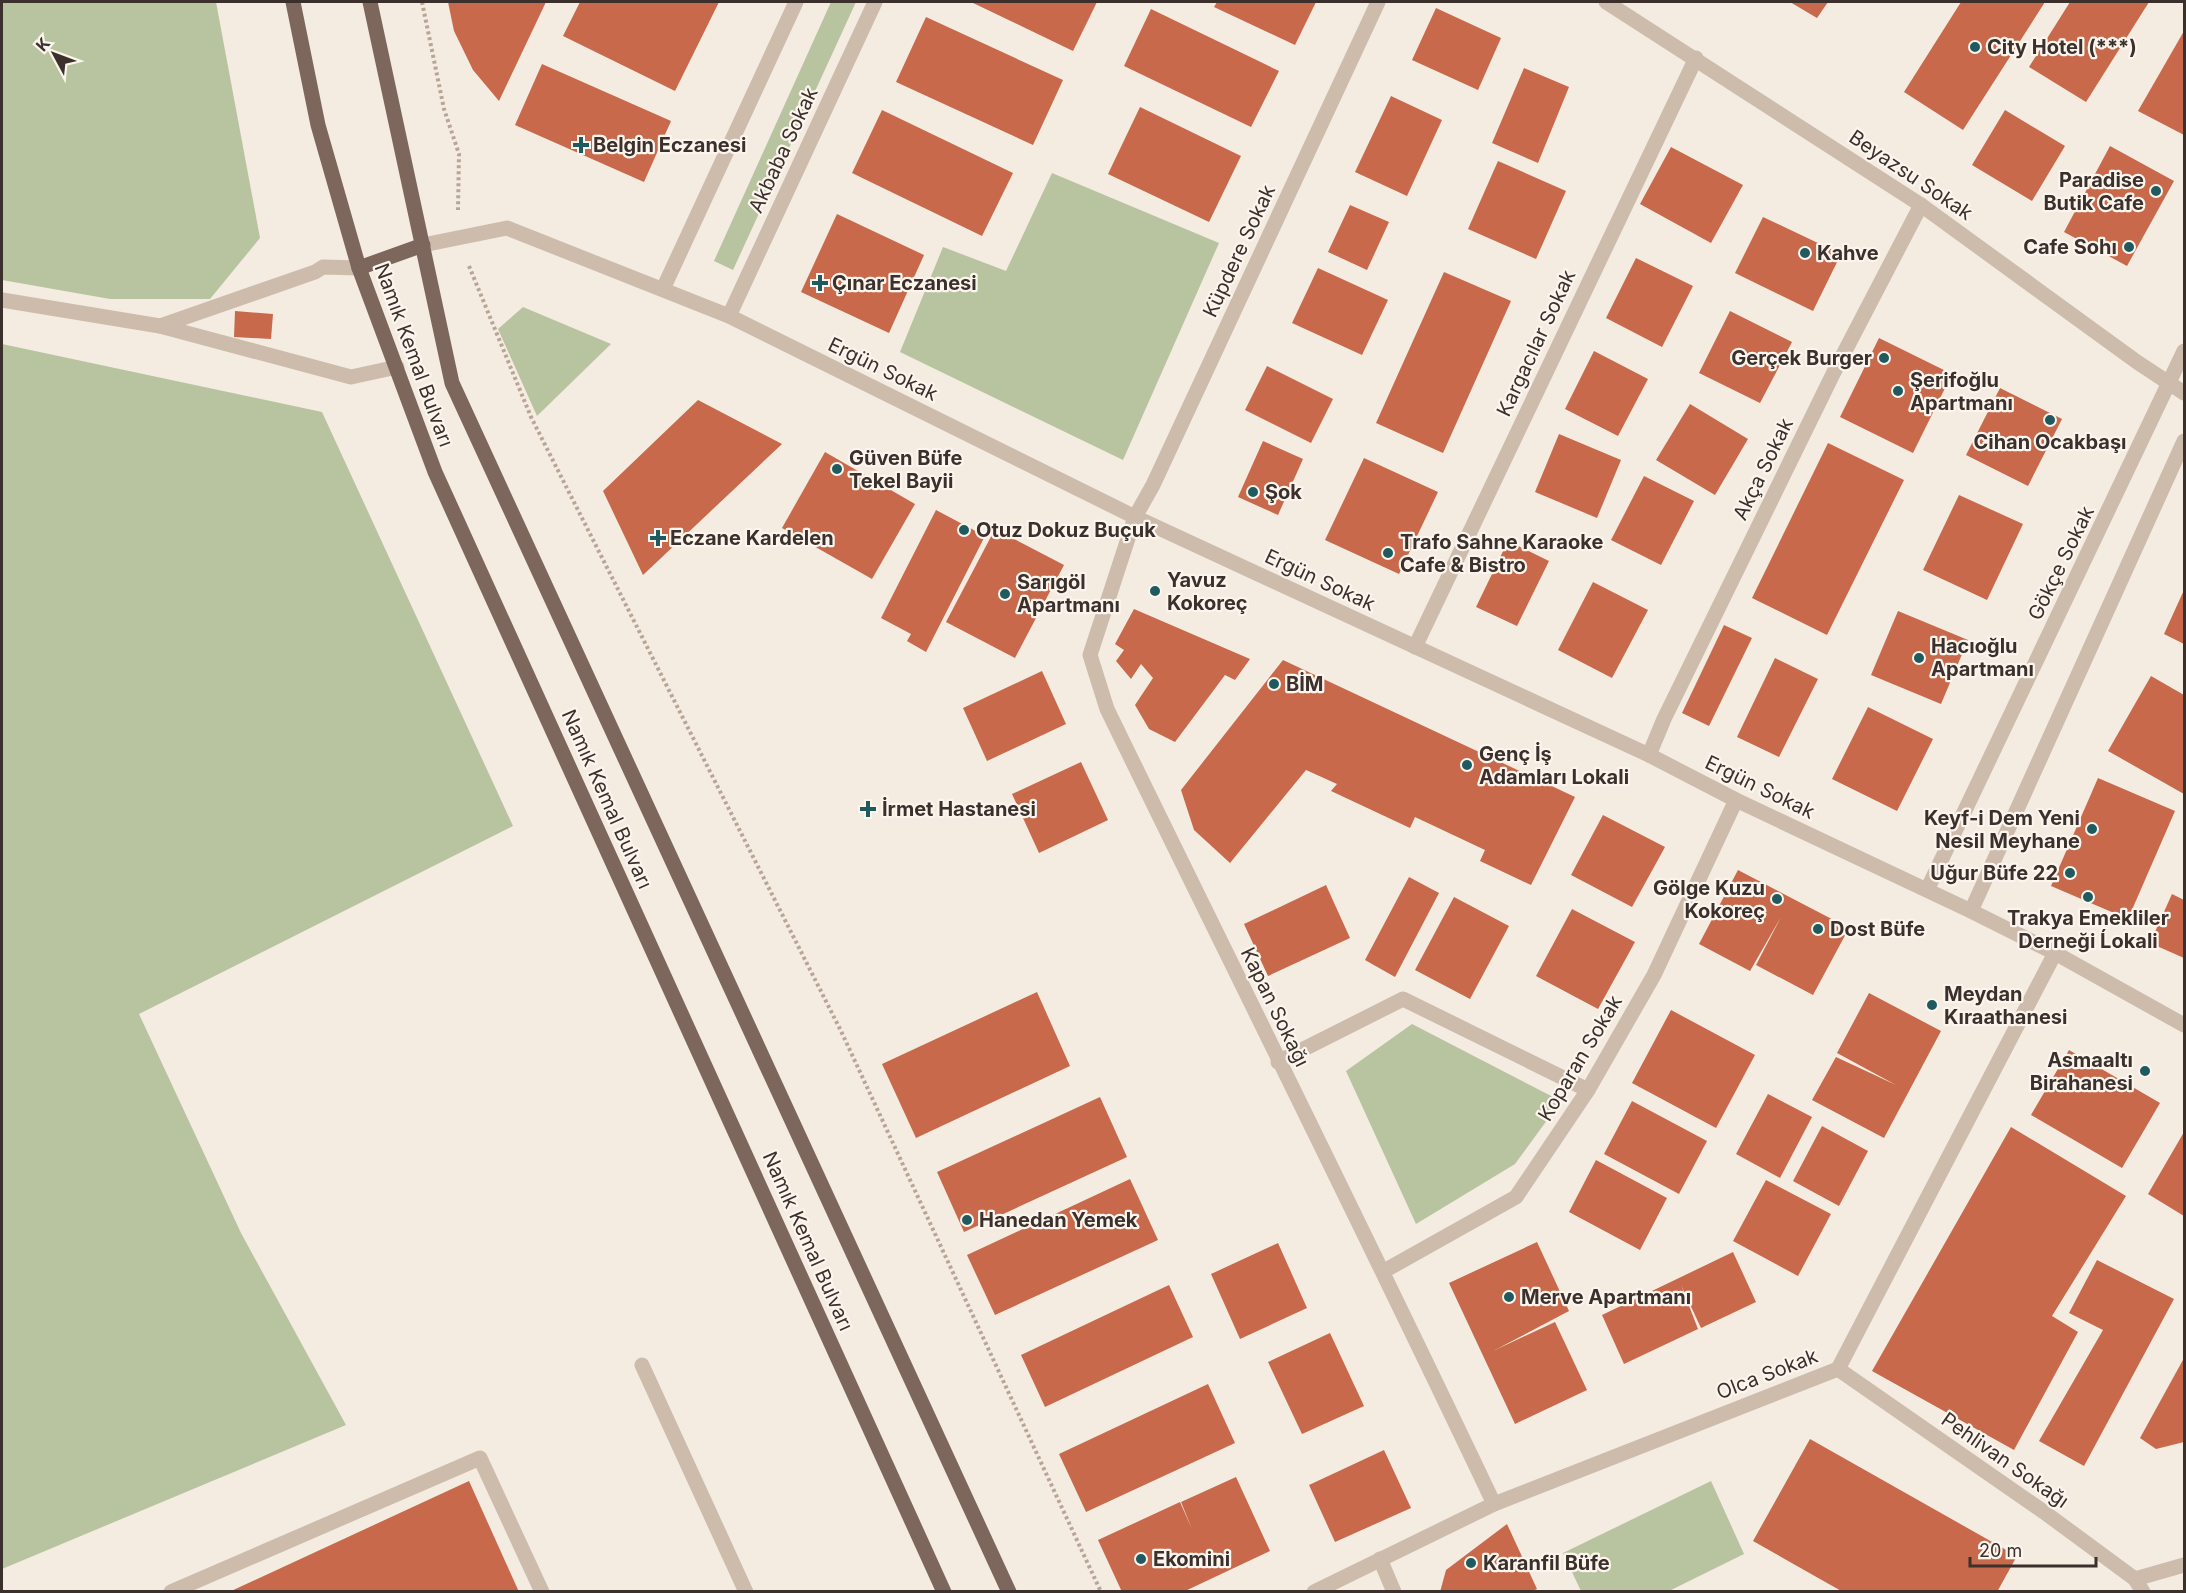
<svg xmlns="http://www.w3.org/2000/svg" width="2186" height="1593" font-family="Inter,sans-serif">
<rect width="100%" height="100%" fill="#f4ebe1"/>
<g fill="#b8c4a0">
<path d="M2 2H216L260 238 210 299H110L2 280Z"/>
<path d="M831 2H856L733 270 714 261 709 272Z"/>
<path d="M1052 173 1219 243 1123 460 900 352 943 247 1006 271Z"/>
<path d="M523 307 611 344 537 416 498 329Z"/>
<path d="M2 344 322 412 513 826 139 1014 241 1233 346 1425 2 1569Z"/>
<path d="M1412 1024 1561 1101 1515 1164 1416 1224 1346 1071Z"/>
<path d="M1711 1481 1744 1554 1669 1591H1581L1563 1553Z"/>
</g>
<g fill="#c8694b">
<path d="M448 2H546L499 101 473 70 454 31Z"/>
<path d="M580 2H719L675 91 563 36Z"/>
<path d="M971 2H1097L1073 51Z"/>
<path d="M1217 2H1316L1295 45 1214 7Z"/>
<path d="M1790 2H1828L1817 18Z"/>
<path d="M1961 2H2045L1963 130 1904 92Z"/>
<path d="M2070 2H2149L2086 102 2029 67Z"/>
<path d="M1436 8 1501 38 1478 90 1412 60Z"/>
<path d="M1151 9 1279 71 1251 127 1124 66Z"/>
<path d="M926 17 1063 80 1033 145 896 82Z"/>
<path d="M2184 31V135L2138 111Z"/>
<path d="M542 64 671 121 644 182 515 125Z"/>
<path d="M1524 68 1569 87 1538 163 1492 143Z"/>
<path d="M1391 96 1442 120 1407 196 1355 172Z"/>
<path d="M1140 107 1241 156 1209 222 1108 174Z"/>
<path d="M882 110 1013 173 982 236 852 173Z"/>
<path d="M2005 110 2065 146 2032 201 1972 165Z"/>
<path d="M2110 146 2174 181 2127 266 2064 232Z"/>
<path d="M1671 147 1743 185 1711 243 1640 204Z"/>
<path d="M1498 161 1566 191 1536 259 1468 229Z"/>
<path d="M1350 205 1389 222 1367 270 1328 252Z"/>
<path d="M837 214 924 255 889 333 801 292Z"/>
<path d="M1763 217 1841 254 1813 311 1735 273Z"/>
<path d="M1636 258 1693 286 1662 347 1606 318Z"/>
<path d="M1318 268 1388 300 1362 355 1292 323Z"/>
<path d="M1444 272 1511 301 1443 453 1376 423Z"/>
<path d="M235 311 273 314 271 339 234 337Z"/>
<path d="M1730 311 1792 342 1760 403 1699 373Z"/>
<path d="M1879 338 1952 374 1913 453 1840 417Z"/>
<path d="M1594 351 1648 379 1618 436 1565 409Z"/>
<path d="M1267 366 1333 399 1311 443 1245 410Z"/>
<path d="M2000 388 2062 419 2028 486 1966 455Z"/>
<path d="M698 400 782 444 643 575 603 491Z"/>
<path d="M1690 404 1748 439 1715 495 1656 460Z"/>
<path d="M1559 434 1621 460 1597 518 1535 492Z"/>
<path d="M1263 441 1303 459 1278 515 1238 497Z"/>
<path d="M1828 443 1904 480 1827 635 1752 598Z"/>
<path d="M825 452 915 504 872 579 782 528Z"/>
<path d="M1364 458 1438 492 1399 574 1325 540Z"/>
<path d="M1644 476 1694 501 1661 565 1611 540Z"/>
<path d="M1959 495 2023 524 1987 600 1923 570Z"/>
<path d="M936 510 985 536 926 652 907 641 911 634 881 618Z"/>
<path d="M995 529 1064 565 1015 658 946 622Z"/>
<path d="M1508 541 1549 561 1517 626 1476 607Z"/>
<path d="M1593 582 1648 610 1612 678 1558 650Z"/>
<path d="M2184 590V644L2164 634Z"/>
<path d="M1134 609 1250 659 1235 680 1225 675 1175 742 1149 729 1135 705 1153 678 1141 664 1131 679 1116 661 1124 650 1115 644Z"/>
<path d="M1898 611 1968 640 1941 704 1871 675Z"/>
<path d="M1724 625 1752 638 1709 726 1682 713Z"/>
<path d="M1775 658 1818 679 1779 757 1737 737Z"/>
<path d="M1283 660 1575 797 1531 885 1480 861 1485 850 1415 817 1410 828 1331 791 1337 784 1306 770 1230 863 1194 830 1181 790Z"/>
<path d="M1042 671 1066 724 987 761 963 708Z"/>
<path d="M2151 676 2184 695V794L2108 751Z"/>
<path d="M1868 707 1933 739 1897 811 1832 779Z"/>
<path d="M1081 762 1108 820 1039 853 1012 794Z"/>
<path d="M2098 778 2175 811 2128 919 2051 886Z"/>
<path d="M1603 815 1665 847 1632 907 1571 875Z"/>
<path d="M1738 870 1849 928 1813 995 1756 965 1781 917 1750 971 1699 944Z"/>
<path d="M1409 877 1439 893 1395 977 1365 960Z"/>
<path d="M1326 885 1350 938 1268 976 1244 924Z"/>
<path d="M2172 894 2184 900V958L2150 943Z"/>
<path d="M1454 897 1509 926 1470 999 1415 970Z"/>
<path d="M1572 909 1635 942 1598 1009 1536 976Z"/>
<path d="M1037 992 1070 1066 916 1138 882 1064Z"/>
<path d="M1869 993 1941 1031 1884 1138 1812 1100 1836 1057 1896 1085 1837 1053Z"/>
<path d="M1671 1010 1755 1055 1716 1128 1632 1083Z"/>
<path d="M2069 1050 2160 1103 2122 1168 2031 1115Z"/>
<path d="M1768 1094 1812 1117 1780 1178 1736 1154Z"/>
<path d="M1100 1097 1127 1157 964 1232 937 1172Z"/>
<path d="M1632 1101 1707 1141 1679 1194 1604 1154Z"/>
<path d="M1822 1126 1868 1151 1839 1206 1793 1181Z"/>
<path d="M2011 1127 2126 1196 2052 1316 2078 1332 2014 1450 1872 1371Z"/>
<path d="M2184 1132V1216L2148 1194Z"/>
<path d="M1596 1160 1667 1198 1640 1250 1569 1212Z"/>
<path d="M1130 1179 1158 1240 995 1315 967 1255Z"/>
<path d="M1766 1180 1831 1214 1798 1276 1733 1241Z"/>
<path d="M1537 1242 1569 1311 1495 1350 1555 1322 1587 1390 1515 1424 1449 1283Z"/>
<path d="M1278 1243 1307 1308 1240 1339 1211 1274Z"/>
<path d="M1733 1252 1756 1302 1701 1328 1681 1285 1698 1329 1624 1364 1602 1315Z"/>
<path d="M2097 1260 2174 1299 2084 1466 2039 1441 2103 1330 2069 1313Z"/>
<path d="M1169 1285 1193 1337 1045 1407 1021 1355Z"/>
<path d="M1330 1333 1364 1406 1302 1434 1268 1362Z"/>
<path d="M2184 1358V1442L2156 1449 2140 1438Z"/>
<path d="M1208 1384 1235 1443 1086 1512 1059 1454Z"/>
<path d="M1810 1439 2017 1556 1997 1592H1843L1753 1541Z"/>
<path d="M1384 1450 1411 1508 1335 1542 1309 1485Z"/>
<path d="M1236 1477 1270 1551 1183 1592H1122L1098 1540 1180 1502 1192 1529 1181 1502Z"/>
<path d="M469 1481 519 1592H229Z"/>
<path d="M1507 1524 1537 1589 1530 1592H1440L1446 1570Z"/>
</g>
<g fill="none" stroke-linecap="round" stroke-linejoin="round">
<g stroke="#b9a596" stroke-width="4" stroke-dasharray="3 3" stroke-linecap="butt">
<path d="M422 2 444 109 459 154 458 210"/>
<path d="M469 266 531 417 841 1031 1101 1592"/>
</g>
<g stroke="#cdbbac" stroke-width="15">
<path d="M1378 2 1153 485 1135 517 1090 655 1107 709C1236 974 1368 1238 1494 1504"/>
<path d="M1606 2 1921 205 2137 362 2184 393"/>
<path d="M423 245 507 228 729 316 1135 517 1649 755 1736 800 1971 911 2055 953 2184 1025"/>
<path d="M663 289 796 2"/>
<path d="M2 300 160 326 351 377 397 367"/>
<path d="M729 316 875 2"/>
<path d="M160 326 315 272 323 267 359 268"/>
<path d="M1415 647 1696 58"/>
<path d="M1649 755 1664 719 1833 374 1921 205"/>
<path d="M1927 890 2184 351"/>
<path d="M1971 911 2184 441"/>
<path d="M1278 1062 1403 999 1588 1090"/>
<path d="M1384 1271 1516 1197 1588 1090 1654 975 1736 800"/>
<path d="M642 1365 746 1592"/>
<path d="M1838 1369 2044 1512 2135 1579 2143 1592"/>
<path d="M1380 1559 1394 1592"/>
<path d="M2135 1579 2184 1565"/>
<path d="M171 1592 480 1458 542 1592"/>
<path d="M1314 1592 1494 1504 1838 1369 2055 953"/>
</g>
<g stroke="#7d675c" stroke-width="15">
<path d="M293 2 318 125 359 268 435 472 944 1592"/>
<path d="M370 2 452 383 1009 1592"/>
<path d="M359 268 423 245"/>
</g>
</g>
<g fill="#1f5a5e" stroke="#fbf5ee" stroke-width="2">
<circle cx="1975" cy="47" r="6"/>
<path d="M578 136h6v6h6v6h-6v6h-6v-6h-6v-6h6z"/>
<circle cx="2156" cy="191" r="6"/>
<circle cx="2129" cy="247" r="6"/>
<circle cx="1805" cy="253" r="6"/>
<path d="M817 274h6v6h6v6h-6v6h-6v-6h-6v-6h6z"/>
<circle cx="1884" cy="358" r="6"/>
<circle cx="1898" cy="391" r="6"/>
<circle cx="2050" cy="420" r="6"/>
<circle cx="837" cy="469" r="6"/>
<circle cx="1253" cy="492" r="6"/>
<circle cx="964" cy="530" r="6"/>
<path d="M655 529h6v6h6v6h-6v6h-6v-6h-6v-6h6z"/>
<circle cx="1388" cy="553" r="6"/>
<circle cx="1155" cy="591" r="6"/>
<circle cx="1005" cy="594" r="6"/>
<circle cx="1919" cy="658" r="6"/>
<circle cx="1274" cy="684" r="6"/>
<circle cx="1467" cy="765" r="6"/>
<path d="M865 800h6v6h6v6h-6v6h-6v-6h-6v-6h6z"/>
<circle cx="2092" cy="829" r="6"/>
<circle cx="2070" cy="873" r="6"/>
<circle cx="2088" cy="897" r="6"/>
<circle cx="1777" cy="899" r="6"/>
<circle cx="1818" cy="929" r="6"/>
<circle cx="1932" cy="1005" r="6"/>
<circle cx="2145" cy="1071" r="6"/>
<circle cx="967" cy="1220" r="6"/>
<circle cx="1509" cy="1297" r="6"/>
<circle cx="1141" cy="1559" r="6"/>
<circle cx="1471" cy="1563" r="6"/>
</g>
<g text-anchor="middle" stroke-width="4.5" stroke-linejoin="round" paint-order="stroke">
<g font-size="20" font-weight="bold" fill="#3b302b" stroke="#fbf5ee" text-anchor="start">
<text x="1987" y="54">City Hotel (***)</text>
<text x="593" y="152">Belgin Eczanesi</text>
<text x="2144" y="187" text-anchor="end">Paradise<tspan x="2144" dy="23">Butik Cafe</tspan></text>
<text x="2117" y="254" text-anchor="end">Cafe Sohı</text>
<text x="1817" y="260">Kahve</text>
<text x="832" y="290">Çınar Eczanesi</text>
<text x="1872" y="365" text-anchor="end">Gerçek Burger</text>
<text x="1910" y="387">Şerifoğlu<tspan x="1910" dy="23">Apartmanı</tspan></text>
<text x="2050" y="449" text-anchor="middle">Cihan Ocakbaşı</text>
<text x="849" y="465">Güven Büfe<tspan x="849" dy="23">Tekel Bayii</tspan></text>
<text x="1265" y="499">Şok</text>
<text x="976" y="537">Otuz Dokuz Buçuk</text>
<text x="670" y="545">Eczane Kardelen</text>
<text x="1400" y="549">Trafo Sahne Karaoke<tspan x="1400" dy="23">Cafe &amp; Bistro</tspan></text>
<text x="1167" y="587">Yavuz<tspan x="1167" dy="23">Kokoreç</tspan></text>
<text x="1017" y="589">Sarıgöl<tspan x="1017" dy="23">Apartmanı</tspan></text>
<text x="1931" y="653">Hacıoğlu<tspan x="1931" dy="23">Apartmanı</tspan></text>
<text x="1286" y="691">BİM</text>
<text x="1479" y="761">Genç İş<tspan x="1479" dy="23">Adamları Lokali</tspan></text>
<text x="882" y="816">İrmet Hastanesi</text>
<text x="2080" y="825" text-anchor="end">Keyf-i Dem Yeni<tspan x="2080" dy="23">Nesil Meyhane</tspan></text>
<text x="2058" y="880" text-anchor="end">Uğur Büfe 22</text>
<text x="1765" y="895" text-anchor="end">Gölge Kuzu<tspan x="1765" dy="23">Kokoreç</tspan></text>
<text x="2088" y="925" text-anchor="middle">Trakya Emekliler<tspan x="2088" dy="23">Derneği Ĺokali</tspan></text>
<text x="1830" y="936">Dost Büfe</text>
<text x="1944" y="1001">Meydan<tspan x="1944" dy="23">Kıraathanesi</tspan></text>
<text x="2133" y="1067" text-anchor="end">Asmaaltı<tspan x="2133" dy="23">Birahanesi</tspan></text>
<text x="979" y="1227">Hanedan Yemek</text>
<text x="1521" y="1304">Merve Apartmanı</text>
<text x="1153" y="1566">Ekomini</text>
<text x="1483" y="1570">Karanfil Büfe</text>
</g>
<g font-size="20" fill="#3b302b" stroke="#fbf5ee">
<text transform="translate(783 150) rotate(-65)" y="7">Akbaba Sokak</text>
<text transform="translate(1911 175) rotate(34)" y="7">Beyazsu Sokak</text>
<text transform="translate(1239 251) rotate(-65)" y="7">Küpdere Sokak</text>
<text transform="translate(1536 343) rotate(-65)" y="7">Kargacılar Sokak</text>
<text transform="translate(414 355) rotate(70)" y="7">Namık Kemal Bulvarı</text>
<text transform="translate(883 369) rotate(26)" y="7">Ergün Sokak</text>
<text transform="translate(1763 469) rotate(-64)" y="7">Akça Sokak</text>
<text transform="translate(2061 563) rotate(-64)" y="7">Gökçe Sokak</text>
<text transform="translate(1320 580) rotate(25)" y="7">Ergün Sokak</text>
<text transform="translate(1760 787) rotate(26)" y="7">Ergün Sokak</text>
<text transform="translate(607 799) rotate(66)" y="7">Namık Kemal Bulvarı</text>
<text transform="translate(1275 1007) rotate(64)" y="7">Kapan Sokağı</text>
<text transform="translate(1580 1058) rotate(-59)" y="7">Koparan Sokak</text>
<text transform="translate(808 1241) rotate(66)" y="7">Namık Kemal Bulvarı</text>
<text transform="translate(1767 1374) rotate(-21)" y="7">Olca Sokak</text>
<text transform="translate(2005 1460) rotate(35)" y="7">Pehlivan Sokağı</text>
</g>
</g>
<rect width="2186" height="1593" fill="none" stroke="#3b302b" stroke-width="6"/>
<g transform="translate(54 54) rotate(311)" stroke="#fbf5ee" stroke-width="4.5" paint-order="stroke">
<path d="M0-4.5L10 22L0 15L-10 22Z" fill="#3b302b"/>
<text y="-9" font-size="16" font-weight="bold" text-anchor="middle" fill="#3b302b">K</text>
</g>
<path d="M1970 1557v9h126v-9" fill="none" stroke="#3b302b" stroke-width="3"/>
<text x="1979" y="1557" font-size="18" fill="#3b302b" stroke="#fbf5ee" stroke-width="4.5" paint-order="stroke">20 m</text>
</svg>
